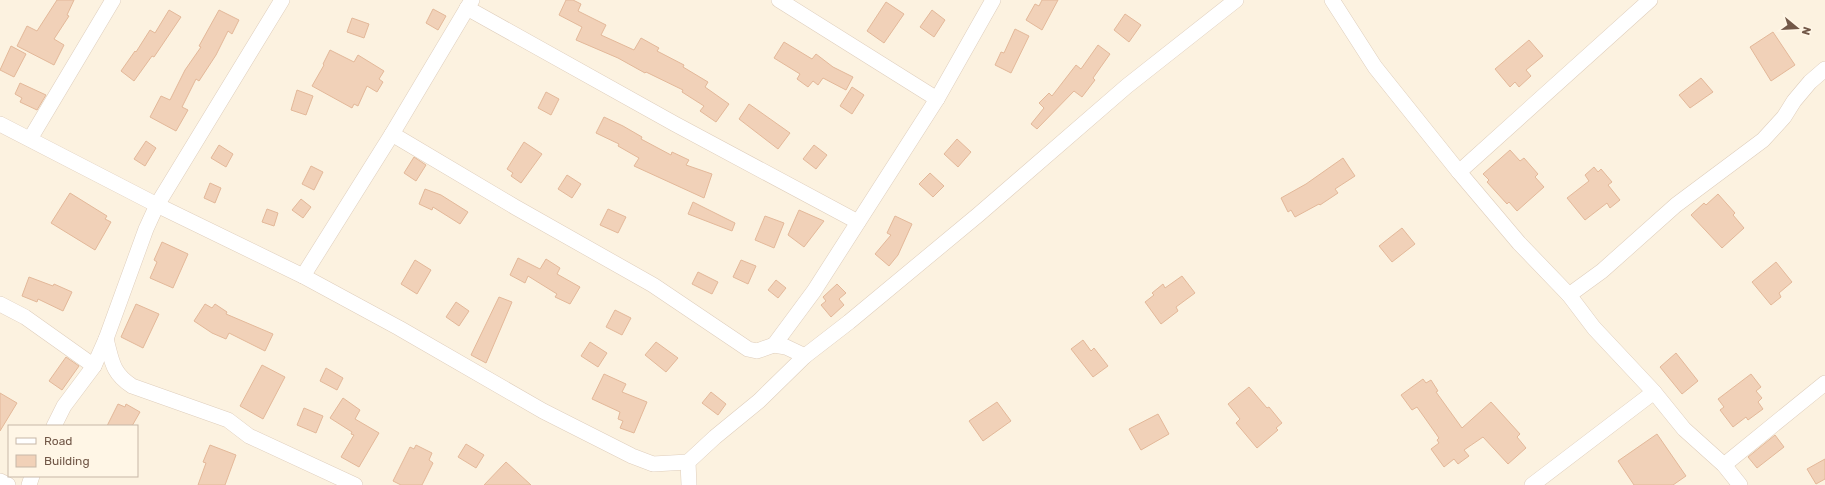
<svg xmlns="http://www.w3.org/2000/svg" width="1825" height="485" font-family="Rubik,sans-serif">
<rect width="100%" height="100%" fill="#fcf2e0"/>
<g fill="#f1d1b8" stroke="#e3b899">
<path d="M57 0H74L67 15 69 16 54 39 64 45 54 65 17 46 27 26 37 31Z"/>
<path d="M566 0H573L581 4 578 11 606 25 601 35 634 50 641 38 659 48 657 51 684 65 683 67 708 82 705 87 729 104 716 122 700 111 704 106 682 92 683 90 646 72 645 73 618 58 576 40 582 27 559 15Z"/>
<path d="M1042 0H1058L1042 30 1026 20 1035 4 1039 6Z"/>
<path d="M886 2 904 14 884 43 867 31Z"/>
<path d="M433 9 446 16 438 30 426 23Z"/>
<path d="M169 10 181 17 154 57 152 56 134 81 121 71 135 51 136 52 150 30 155 33Z"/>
<path d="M219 10 239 20 232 34 228 31 216 55 199 81 196 79 182 107 188 110 176 131 150 117 161 96 170 100 185 70 201 47 199 46Z"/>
<path d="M932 10 945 20 934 37 920 27Z"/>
<path d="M1125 14 1141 25 1129 42 1114 30Z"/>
<path d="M352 18 369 24 364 38 347 32Z"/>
<path d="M1015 29 1029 36 1011 73 995 65 1001 52 1004 53Z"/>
<path d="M1773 32 1795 65 1771 81 1750 47Z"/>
<path d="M1529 40 1543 56 1526 70 1531 76 1519 87 1515 82 1510 87 1495 69Z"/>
<path d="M784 42 812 59 816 54 833 67 853 77 846 90 823 78 818 85 813 81 808 87 797 79 800 74 774 58Z"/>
<path d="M1098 45 1110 54 1093 78 1095 80 1082 97 1074 91 1037 129 1031 124 1044 108 1039 103 1049 93 1052 96 1076 65 1081 69Z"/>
<path d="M11 46 26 54 14 77 0 70Z"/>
<path d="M330 50 354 62 358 55 384 71 379 79 383 82 377 92 367 86 358 106 354 104 352 108 312 86 324 65 323 64Z"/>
<path d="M1701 78 1713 92 1690 108 1679 95Z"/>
<path d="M20 83 46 95 37 110 20 102 22 98 15 94Z"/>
<path d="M852 87 864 95 852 114 840 106Z"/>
<path d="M297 90 313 96 306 115 291 110Z"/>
<path d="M546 92 559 99 551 115 538 108Z"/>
<path d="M749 104 790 133 778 149 739 119Z"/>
<path d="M604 117 623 126 642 137 641 139 671 155 672 152 689 160 686 165 712 174 704 198 634 166 639 158 618 146 619 144 596 133Z"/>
<path d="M957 139 971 152 958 167 944 154Z"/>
<path d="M146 141 156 148 145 166 134 159Z"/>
<path d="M524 142 542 154 521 183 511 176 513 173 507 169Z"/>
<path d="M219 145 233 154 226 167 211 158Z"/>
<path d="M814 145 827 155 816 169 803 159Z"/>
<path d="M1510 150 1520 161 1524 158 1538 174 1535 177 1544 187 1517 211 1509 202 1507 204 1487 182 1489 180 1483 174Z"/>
<path d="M414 157 426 165 416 181 404 173Z"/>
<path d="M1343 158 1355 176 1335 189 1338 193 1320 205 1319 204 1295 217 1291 210 1288 212 1281 198 1306 184Z"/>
<path d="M311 166 323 172 314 190 302 184Z"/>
<path d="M1594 167 1598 172 1601 169 1612 182 1608 185 1620 200 1610 208 1607 203 1585 220 1567 198 1589 181 1585 175Z"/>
<path d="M930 173 944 186 933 197 919 184Z"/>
<path d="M567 175 581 184 572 198 558 189Z"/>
<path d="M210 183 221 188 215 203 204 198Z"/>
<path d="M425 189 441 195 468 212 460 224 433 207 432 210 419 204Z"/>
<path d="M70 193 107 216 105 219 111 222 95 250 51 223Z"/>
<path d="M1718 194 1735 213 1733 215 1744 228 1722 248 1691 215 1704 203 1706 205Z"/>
<path d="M301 199 311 207 303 218 292 210Z"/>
<path d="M693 202 735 223 732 231 688 214Z"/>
<path d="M267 209 278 213 274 226 262 222Z"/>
<path d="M608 209 626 217 618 233 600 225Z"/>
<path d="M799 210 824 221 804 247 788 235Z"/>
<path d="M765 216 784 223 774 248 755 240Z"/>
<path d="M895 216 912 224 898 255 889 266 875 254 891 235 887 233Z"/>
<path d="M1402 228 1415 244 1392 262 1379 246Z"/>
<path d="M162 242 188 254 173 288 150 278 157 262 154 260Z"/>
<path d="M518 258 540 269 546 259 560 268 557 274 580 287 570 304 555 297 557 294 528 276 525 283 510 275Z"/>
<path d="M415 260 431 270 417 294 401 284Z"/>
<path d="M741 260 756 266 748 284 733 277Z"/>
<path d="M1776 262 1792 282 1779 293 1781 297 1771 305 1752 282Z"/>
<path d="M698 272 718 282 712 294 692 284Z"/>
<path d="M1182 276 1195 293 1176 307 1178 311 1161 324 1145 302 1154 295 1152 293 1163 284 1165 288Z"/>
<path d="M29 277 53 286 54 284 72 292 63 311 38 299 37 302 22 296Z"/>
<path d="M776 280 786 288 778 298 768 290Z"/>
<path d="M837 284 846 293 839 299 844 305 831 317 821 305 826 301 823 297Z"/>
<path d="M499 297 512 302 486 363 471 355Z"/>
<path d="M456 302 469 311 459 326 446 317Z"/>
<path d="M136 304 159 314 143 348 121 337Z"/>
<path d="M205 304 212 308 215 304 227 312 226 314 273 334 265 351 229 333 226 339 212 333 194 321Z"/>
<path d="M615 310 631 318 622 335 606 327Z"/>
<path d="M1083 340 1091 351 1094 348 1108 366 1093 377 1071 349Z"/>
<path d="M590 342 607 353 598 367 581 356Z"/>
<path d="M656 342 678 358 666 372 645 355Z"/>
<path d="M1676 353 1698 381 1682 394 1660 367Z"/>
<path d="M66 357 79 366 62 390 49 381Z"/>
<path d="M262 365 285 377 263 419 240 406Z"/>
<path d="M326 368 343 378 337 390 320 381Z"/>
<path d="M604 374 626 384 622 392 647 402 634 433 620 428 623 421 618 419 620 412 592 399Z"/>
<path d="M1751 374 1761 387 1756 391 1762 398 1758 402 1763 409 1748 420 1746 417 1733 427 1720 410 1724 407 1718 399Z"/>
<path d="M1423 379 1426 383 1431 380 1438 391 1436 392 1462 428 1491 402 1520 434 1517 437 1526 448 1508 464 1483 437 1464 450 1469 456 1458 464 1454 459 1444 467 1431 449 1439 443 1437 440 1439 438 1417 407 1412 410 1401 395Z"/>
<path d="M1249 387 1267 408 1269 407 1282 423 1276 428 1278 430 1257 448 1236 423 1240 419 1228 404Z"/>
<path d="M711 392 726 404 718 415 702 403Z"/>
<path d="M0 393 17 403 0 431Z"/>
<path d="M343 398 360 410 355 419 379 433 359 467 341 457 354 435 351 434 352 432 330 418Z"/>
<path d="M997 402 1011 421 983 441 969 421Z"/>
<path d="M118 404 125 407 126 404 140 412 132 426H107Z"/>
<path d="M304 408 323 416 316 433 297 425Z"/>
<path d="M1158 414 1169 434 1141 450 1129 429Z"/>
<path d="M1657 434 1686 476 1673 485H1634L1618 461Z"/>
<path d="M1775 435 1784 447 1757 468 1748 457Z"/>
<path d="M466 444 484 455 476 468 458 457Z"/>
<path d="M210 445 236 455 225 485H198L206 463 203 462Z"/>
<path d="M416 445 432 453 429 460 433 463 422 485H401L393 481 410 447 414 449Z"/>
<path d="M1825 459V479L1816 484 1807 469Z"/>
<path d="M506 462 531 485H484Z"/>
</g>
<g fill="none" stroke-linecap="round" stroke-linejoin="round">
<g stroke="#dfcebc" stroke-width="16">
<g id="street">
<path d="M779 0 937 99"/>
<path d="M1332 0 1375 67 1459 172 1519 243 1569 295 1594 328 1654 392 1684 429 1724 465 1740 485"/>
<path d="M467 8 675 124 858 222"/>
<path d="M0 124 157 205 303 276 399 328 543 411 632 456 653 464 688 462"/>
<path d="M392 134 515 207 653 285 748 349 757 351 774 345"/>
<path d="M30 139 113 0"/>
<path d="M1459 172 1650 0"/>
<path d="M303 276 392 134 472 0"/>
<path d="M1569 295 1602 271 1676 205 1763 140 1784 117 1794 101 1810 82 1825 69"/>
<path d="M0 304 25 317 94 366"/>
<path d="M106 339C112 361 112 373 132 386L228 420 249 436 355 485"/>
<path d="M805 356 786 347 774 345 814 291 937 99 993 0"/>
<path d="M54 426 64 406 94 366 106 339 146 229 157 205 282 0"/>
<path d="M1724 465 1825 383"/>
<path d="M0 481 8 485"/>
<path d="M29 485 32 476"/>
<path d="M689 485 688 462 715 437 759 401 805 356 849 322 978 215 1127 86 1236 0"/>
<path d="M1532 485 1654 392"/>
</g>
</g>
<use href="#street" stroke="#fff" stroke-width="15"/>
</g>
<rect x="8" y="425" width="130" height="52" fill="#fff6e6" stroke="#c7b7a7"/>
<rect x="16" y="438" width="20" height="6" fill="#ffffff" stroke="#c7b7a7"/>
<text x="44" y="445" font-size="12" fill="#725848">Road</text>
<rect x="16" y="455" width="20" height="12" fill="#f1d1b8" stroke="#c7b7a7"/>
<text x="44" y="465" font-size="12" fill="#725848">Building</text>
<g transform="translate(1797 28) rotate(108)" stroke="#fff6e6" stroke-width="3" paint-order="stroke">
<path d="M0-3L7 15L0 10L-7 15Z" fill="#725848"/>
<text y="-6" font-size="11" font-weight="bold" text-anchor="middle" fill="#725848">N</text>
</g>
</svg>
